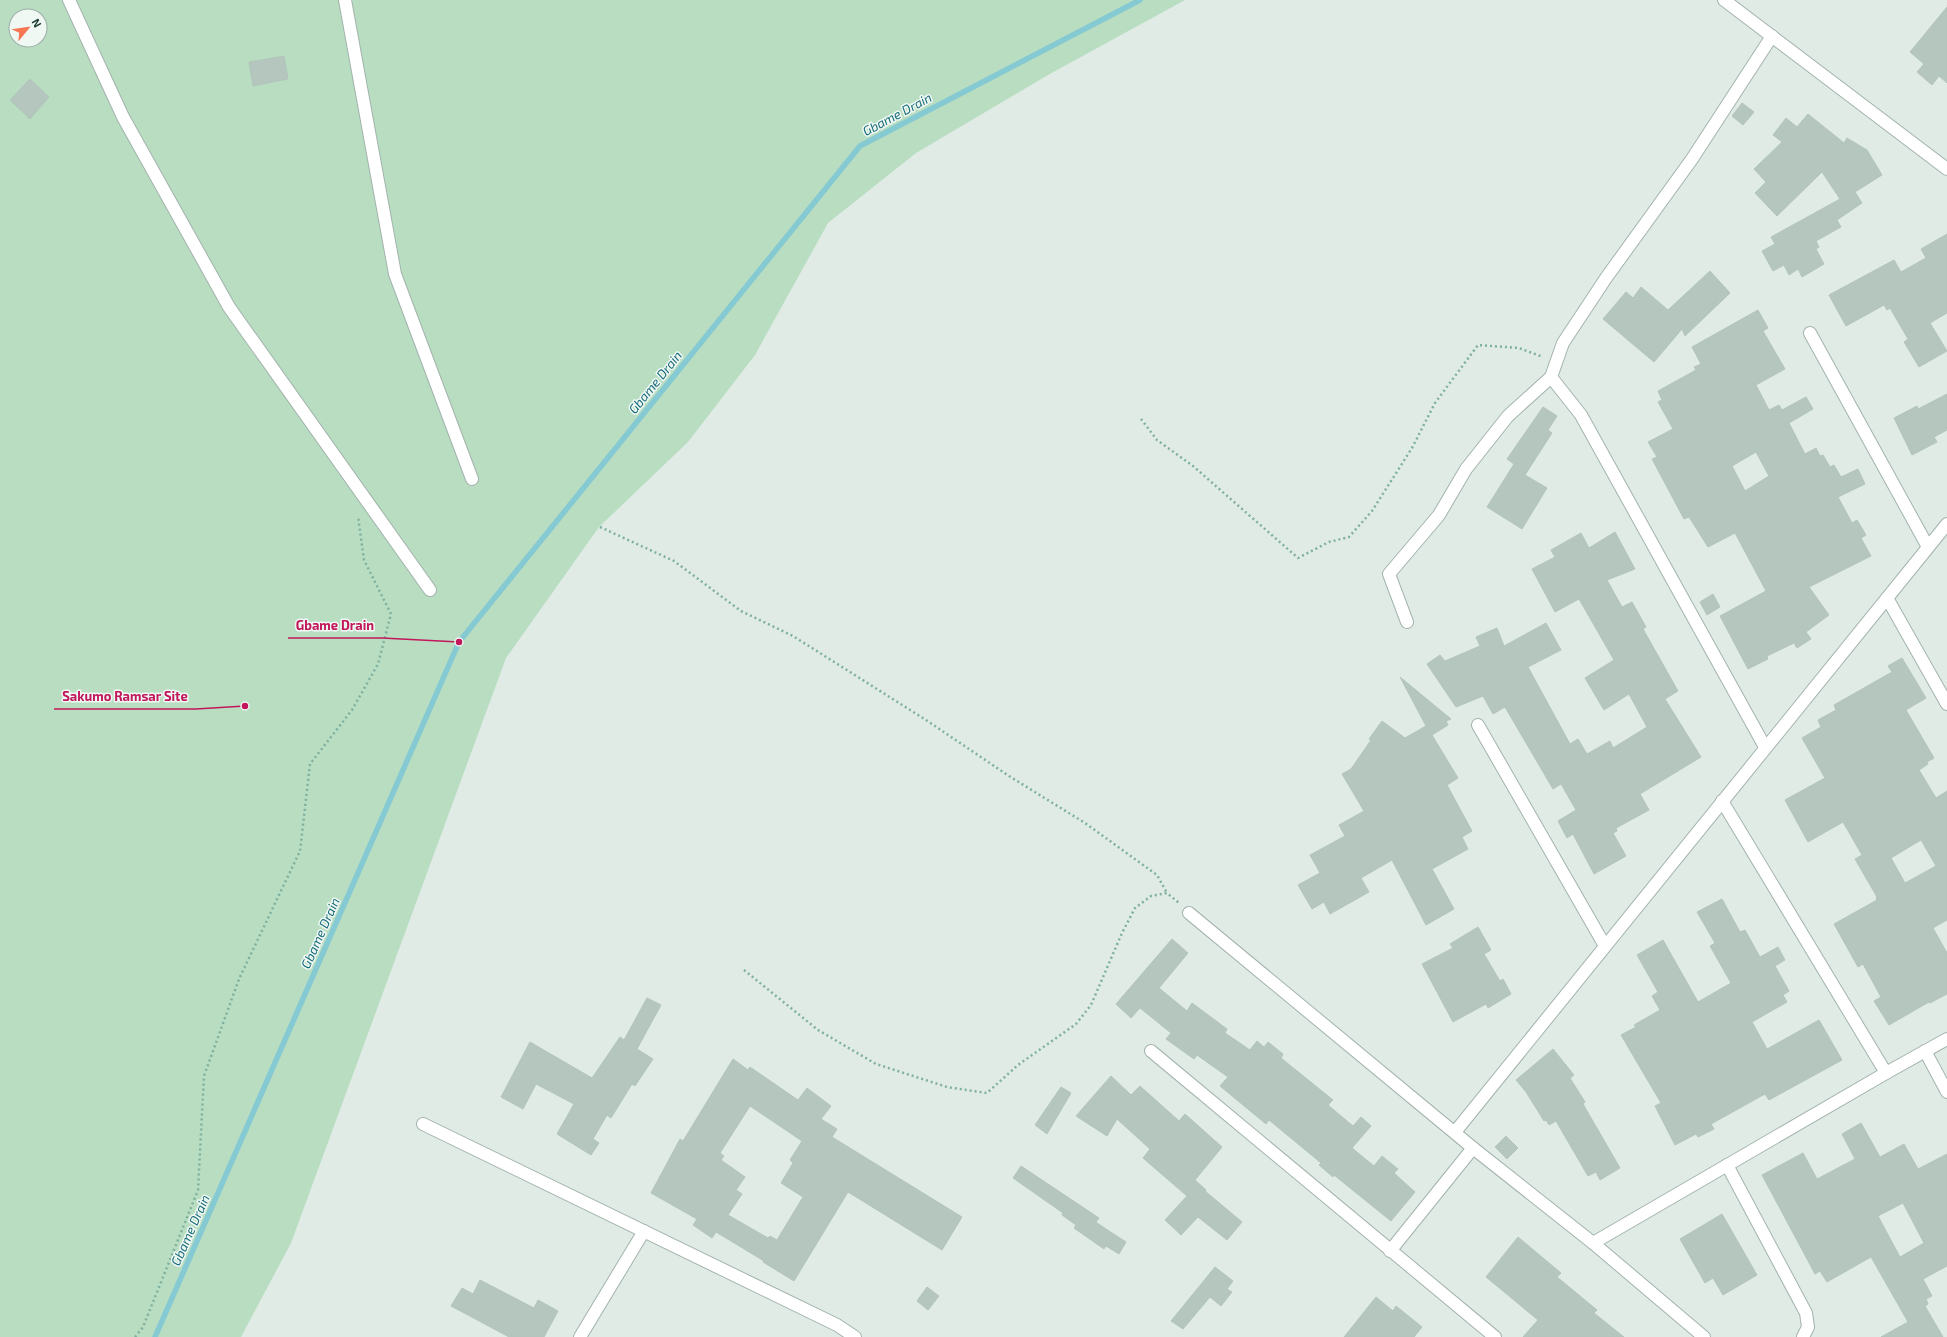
<svg xmlns="http://www.w3.org/2000/svg" width="1947" height="1337" font-family="'Exo 2',sans-serif">
<rect width="100%" height="100%" fill="#e0ebe6"/>
<path fill="#b8ddc1" fill-rule="evenodd" d="M0 0H1185L1048 75 916 153 828 223 755 355 688 442 599 527 506 658 291 1243 241 1337H0ZM16 16H40V40H16Z"/>
<g fill="none" stroke-linecap="round" stroke-linejoin="round">
<path stroke="#85c9d3" stroke-width="5.5" d="M155 1337 459 642 860 146 1140 0"/>
</g>
<g fill="#b5c6bf" stroke="#b2c5bc" fill-rule="evenodd">
<path d="M1947 7V83L1939 76 1932 85 1917 72 1924 64 1910 52Z"/>
<path d="M284 56 288 79 253 86 249 62Z"/>
<path d="M30 79 49 97 30 119 10 100Z"/>
<path d="M1742 103 1754 112 1743 125 1732 116Z"/>
<path d="M1808 114 1844 143 1847 138 1867 150 1882 175 1855 192 1862 203 1837 220 1841 227 1816 241 1819 247 1816 249 1824 264 1802 277 1798 269 1789 275 1784 265 1773 271 1762 251 1775 244 1771 237 1840 199 1822 172 1777 216 1755 193 1766 182 1754 169 1782 142 1773 135 1786 118 1797 127Z"/>
<path d="M1947 234V313L1930 323 1947 351 1919 367 1904 342 1908 339 1890 308 1887 310 1884 305 1846 326 1829 295 1894 260 1901 272 1926 258 1921 249Z"/>
<path d="M1710 271 1730 293 1685 336 1682 329 1654 362 1603 319 1626 292 1633 298 1641 287 1668 310Z"/>
<path d="M1758 310 1768 328 1763 331 1785 369 1756 385 1769 410 1779 405 1782 410 1806 397 1813 409 1789 423 1805 454 1816 448 1820 456 1823 455 1830 467 1834 465 1841 477 1858 469 1865 484 1838 497 1852 523 1857 520 1866 535 1861 538 1871 556 1809 587 1829 615 1806 632 1811 639 1797 648 1794 643 1767 656 1768 659 1748 669 1720 616 1766 591 1735 533 1708 547 1689 517 1684 519 1652 459 1657 457 1648 442 1673 429 1658 402 1662 400 1658 391 1696 370 1694 367 1701 364 1692 347ZM1756 452 1769 476 1745 491 1732 466Z"/>
<path d="M1947 394V430L1934 437 1937 442 1912 455 1894 418 1917 406 1918 409Z"/>
<path d="M1543 407 1557 416 1548 430 1552 433 1525 475 1547 488 1522 529 1487 507 1514 464 1507 459Z"/>
<path d="M1615 532 1635 569 1607 580 1622 607 1632 602 1646 627 1643 629 1678 691 1665 699 1701 757 1640 794 1649 810 1616 828 1617 831 1613 833 1626 856 1594 874 1573 834 1567 838 1558 821 1576 810 1561 784 1553 789 1505 707 1493 714 1483 696 1456 707 1427 664 1440 655 1445 661 1480 646 1476 637 1497 628 1504 646 1546 623 1561 650 1528 667 1570 744 1578 739 1587 754 1610 741 1613 748 1647 727 1629 694 1604 710 1585 678 1614 660 1579 599 1555 612 1532 569 1555 557 1551 550 1581 533 1589 548Z"/>
<path d="M1713 594 1720 607 1707 615 1700 602Z"/>
<path d="M1902 658 1926 698 1906 710 1934 758 1927 762 1928 764 1919 770 1936 798 1947 791V920L1933 928 1947 953V994L1930 1003 1929 1002 1889 1025 1874 1001 1881 997 1863 964 1858 967 1834 924 1877 900 1876 898 1877 897 1855 859 1862 855 1843 822 1808 842 1785 800 1825 778 1802 738 1821 727 1818 720 1836 710 1834 705 1892 672 1888 666ZM1921 840 1936 866 1905 883 1891 858Z"/>
<path d="M1400 677 1451 719 1446 721 1448 725 1432 735 1458 778 1447 785 1472 831 1462 837 1468 849 1432 869 1454 909 1426 925 1392 860 1361 878 1369 892 1330 914 1324 902 1312 909 1298 885 1320 873 1310 855 1345 836 1339 825 1364 811 1342 774 1351 769 1371 740 1369 739 1382 721 1405 738 1426 726Z"/>
<path d="M1722 899 1740 932 1745 930 1760 957 1778 947 1785 960 1775 966 1789 991 1783 995 1787 1002 1752 1022 1767 1049 1819 1020 1842 1060 1769 1100 1765 1094 1711 1124 1714 1129 1698 1137 1696 1134 1675 1145 1655 1106 1661 1103 1621 1035 1636 1027 1634 1025 1660 1010 1652 996 1658 992 1637 955 1663 940 1698 1002 1731 983 1710 946 1715 943 1697 912Z"/>
<path d="M1478 927 1491 950 1484 954 1500 981 1503 979 1511 994 1488 1008 1486 1004 1453 1022 1422 964 1453 948 1450 944Z"/>
<path d="M1172 939 1188 953 1159 988 1187 1011 1192 1003 1227 1029 1225 1033 1250 1050 1257 1041 1264 1047 1268 1042 1283 1054 1281 1058 1333 1100 1328 1105 1353 1126 1361 1117 1371 1126 1352 1148 1374 1166 1382 1156 1398 1169 1394 1173 1415 1192 1391 1221 1334 1175 1333 1177 1319 1165 1321 1163 1269 1120 1266 1124 1220 1086 1228 1077 1197 1055 1194 1059 1166 1039 1171 1033 1140 1008 1131 1018 1116 1004Z"/>
<path d="M647 998 661 1005 637 1049 653 1059 635 1086 632 1084 611 1118 607 1115 593 1139 599 1143 591 1155 557 1134 574 1104 536 1084 523 1109 501 1097 530 1042 592 1078 620 1037 624 1040Z"/>
<path d="M1553 1049 1574 1075 1570 1078 1585 1102 1583 1104 1620 1168 1600 1180 1596 1172 1588 1176 1556 1121 1549 1125 1546 1120 1544 1121 1526 1092 1516 1080Z"/>
<path d="M733 1059 748 1070 750 1067 798 1100 807 1088 831 1106 821 1119 837 1129 832 1137 962 1217 942 1250 848 1192 794 1281 763 1262 764 1261 716 1232 712 1238 693 1225 697 1219 651 1193 680 1139 683 1141ZM750 1106 802 1141 790 1160 793 1163 781 1183 803 1197 777 1240 770 1236 768 1238 728 1215 742 1194 736 1190 745 1177 721 1160 724 1156 720 1153Z"/>
<path d="M1111 1076 1131 1095 1140 1086 1179 1121 1185 1114 1222 1147 1195 1180 1206 1190 1205 1191 1242 1222 1227 1240 1198 1217 1181 1235 1165 1220 1187 1196 1143 1158 1150 1149 1117 1119 1107 1136 1076 1116Z"/>
<path d="M1061 1087 1071 1093 1047 1134 1035 1125Z"/>
<path d="M1861 1123 1880 1157 1904 1144 1918 1169 1947 1154V1266L1923 1279 1932 1296 1926 1299 1928 1304 1925 1306 1943 1337H1881L1908 1322 1871 1257 1827 1282 1820 1271 1815 1274 1762 1175 1803 1153 1817 1179 1855 1159 1842 1134ZM1903 1203 1924 1243 1900 1257 1878 1216Z"/>
<path d="M1506 1136 1518 1148 1507 1159 1495 1147Z"/>
<path d="M1021 1166 1099 1218 1096 1222 1097 1223 1126 1242 1119 1254 1106 1246 1104 1249 1074 1228 1076 1225 1062 1215 1063 1213 1013 1178Z"/>
<path d="M1722 1214 1757 1275 1723 1295 1713 1278 1705 1283 1680 1239Z"/>
<path d="M1518 1237 1561 1273 1557 1277 1597 1310 1594 1313 1624 1337H1523L1538 1320 1486 1277Z"/>
<path d="M1215 1267 1233 1281 1227 1289 1232 1292 1221 1306 1210 1297 1183 1329 1171 1321Z"/>
<path d="M480 1280 534 1308 538 1300 558 1311 544 1337H509L451 1306 462 1288 473 1294Z"/>
<path d="M927 1287 939 1296 928 1310 917 1301Z"/>
<path d="M1376 1297 1393 1311 1396 1306 1422 1327 1414 1337H1344Z"/>
</g>
<g fill="none" stroke-linecap="round" stroke-linejoin="round">
<g stroke="#a3b3ad" stroke-width="14">
<g id="street">
<path d="M69 0 123 117 229 307 430 590"/>
<path d="M345 0 395 274 472 479"/>
<path d="M1724 0 1947 169"/>
<path d="M1810 333 1928 547"/>
<path d="M1887 598 1947 704"/>
<path d="M1407 622 1389 574 1439 515 1466 469 1508 416 1551 377"/>
<path d="M1478 725 1605 946"/>
<path d="M1765 747 1581 415 1551 377 1563 343 1606 278 1692 159 1772 36"/>
<path d="M1722 801 1886 1073"/>
<path d="M1189 913 1473 1148 1593 1243 1704 1337"/>
<path d="M1151 1051 1495 1337"/>
<path d="M1925 1051 1947 1092"/>
<path d="M423 1124 837 1325 855 1337"/>
<path d="M1455 1132 1947 524"/>
<path d="M1727 1165 1806 1313 1808 1327 1803 1337"/>
<path d="M1593 1243 1886 1073 1947 1039"/>
<path d="M1390 1251 1473 1148"/>
<path d="M580 1337 644 1231"/>
</g>
</g>
<g stroke="#7fb09f" stroke-width="2.5" stroke-dasharray="2 3" stroke-linecap="butt">
<path d="M1141 419 1157 440 1193 466 1298 558 1329 542 1349 537 1372 511 1412 448 1435 403 1478 345 1519 348 1543 357"/>
<path d="M600 527 674 561 741 611 793 636 926 720 1009 776 1085 823 1157 875 1167 893"/>
<path d="M744 970 818 1030 876 1064 947 1087 987 1093 1018 1065 1076 1024 1091 1005 1122 933 1135 908 1151 896 1167 893 1179 903"/>
<path d="M135 1337 143 1327 198 1190 204 1076 239 979 300 851 310 764 352 710 378 664 391 614 364 560 358 516"/>
</g>
<use href="#street" stroke="#fff" stroke-width="12"/>
</g>
<g text-anchor="middle" stroke-width="3" stroke-linejoin="round" paint-order="stroke">
<g font-size="13" font-style="italic" fill="#186d7a" stroke="#f0f8f4">
<text transform="translate(897 114) rotate(-28)" y="5">Gbame Drain</text>
<text transform="translate(655 382) rotate(-51)" y="5">Gbame Drain</text>
<text transform="translate(320 933) rotate(-66)" y="5">Gbame Drain</text>
<text transform="translate(190 1230) rotate(-66)" y="5">Gbame Drain</text>
</g>
</g>
<path fill="none" stroke="#c2185b" stroke-width="1.5" d="M459 642L382 638H288M245 706L196 709H54"/>
<g fill="#c2185b" stroke="#f0f8f4" stroke-width="1.5">
<circle cx="459" cy="642" r="4"/>
<circle cx="245" cy="706" r="4"/>
</g>
<g font-size="13" text-anchor="middle" font-weight="bold" fill="#c2185b" stroke="#f0f8f4" stroke-width="3" stroke-linejoin="round" paint-order="stroke">
<text x="335" y="630">Gbame Drain</text>
<text x="125" y="701">Sakumo Ramsar Site</text>
</g>
<g transform="translate(28 28) rotate(61)"><circle r="19" fill="#f0f8f4" stroke="#9dada7"/>
<path d="M0-3L7 15L0 10L-7 15Z" fill="#f67553"/>
<text y="-6" font-size="11" font-weight="bold" text-anchor="middle" fill="#203c34">N</text>
</g>
</svg>
